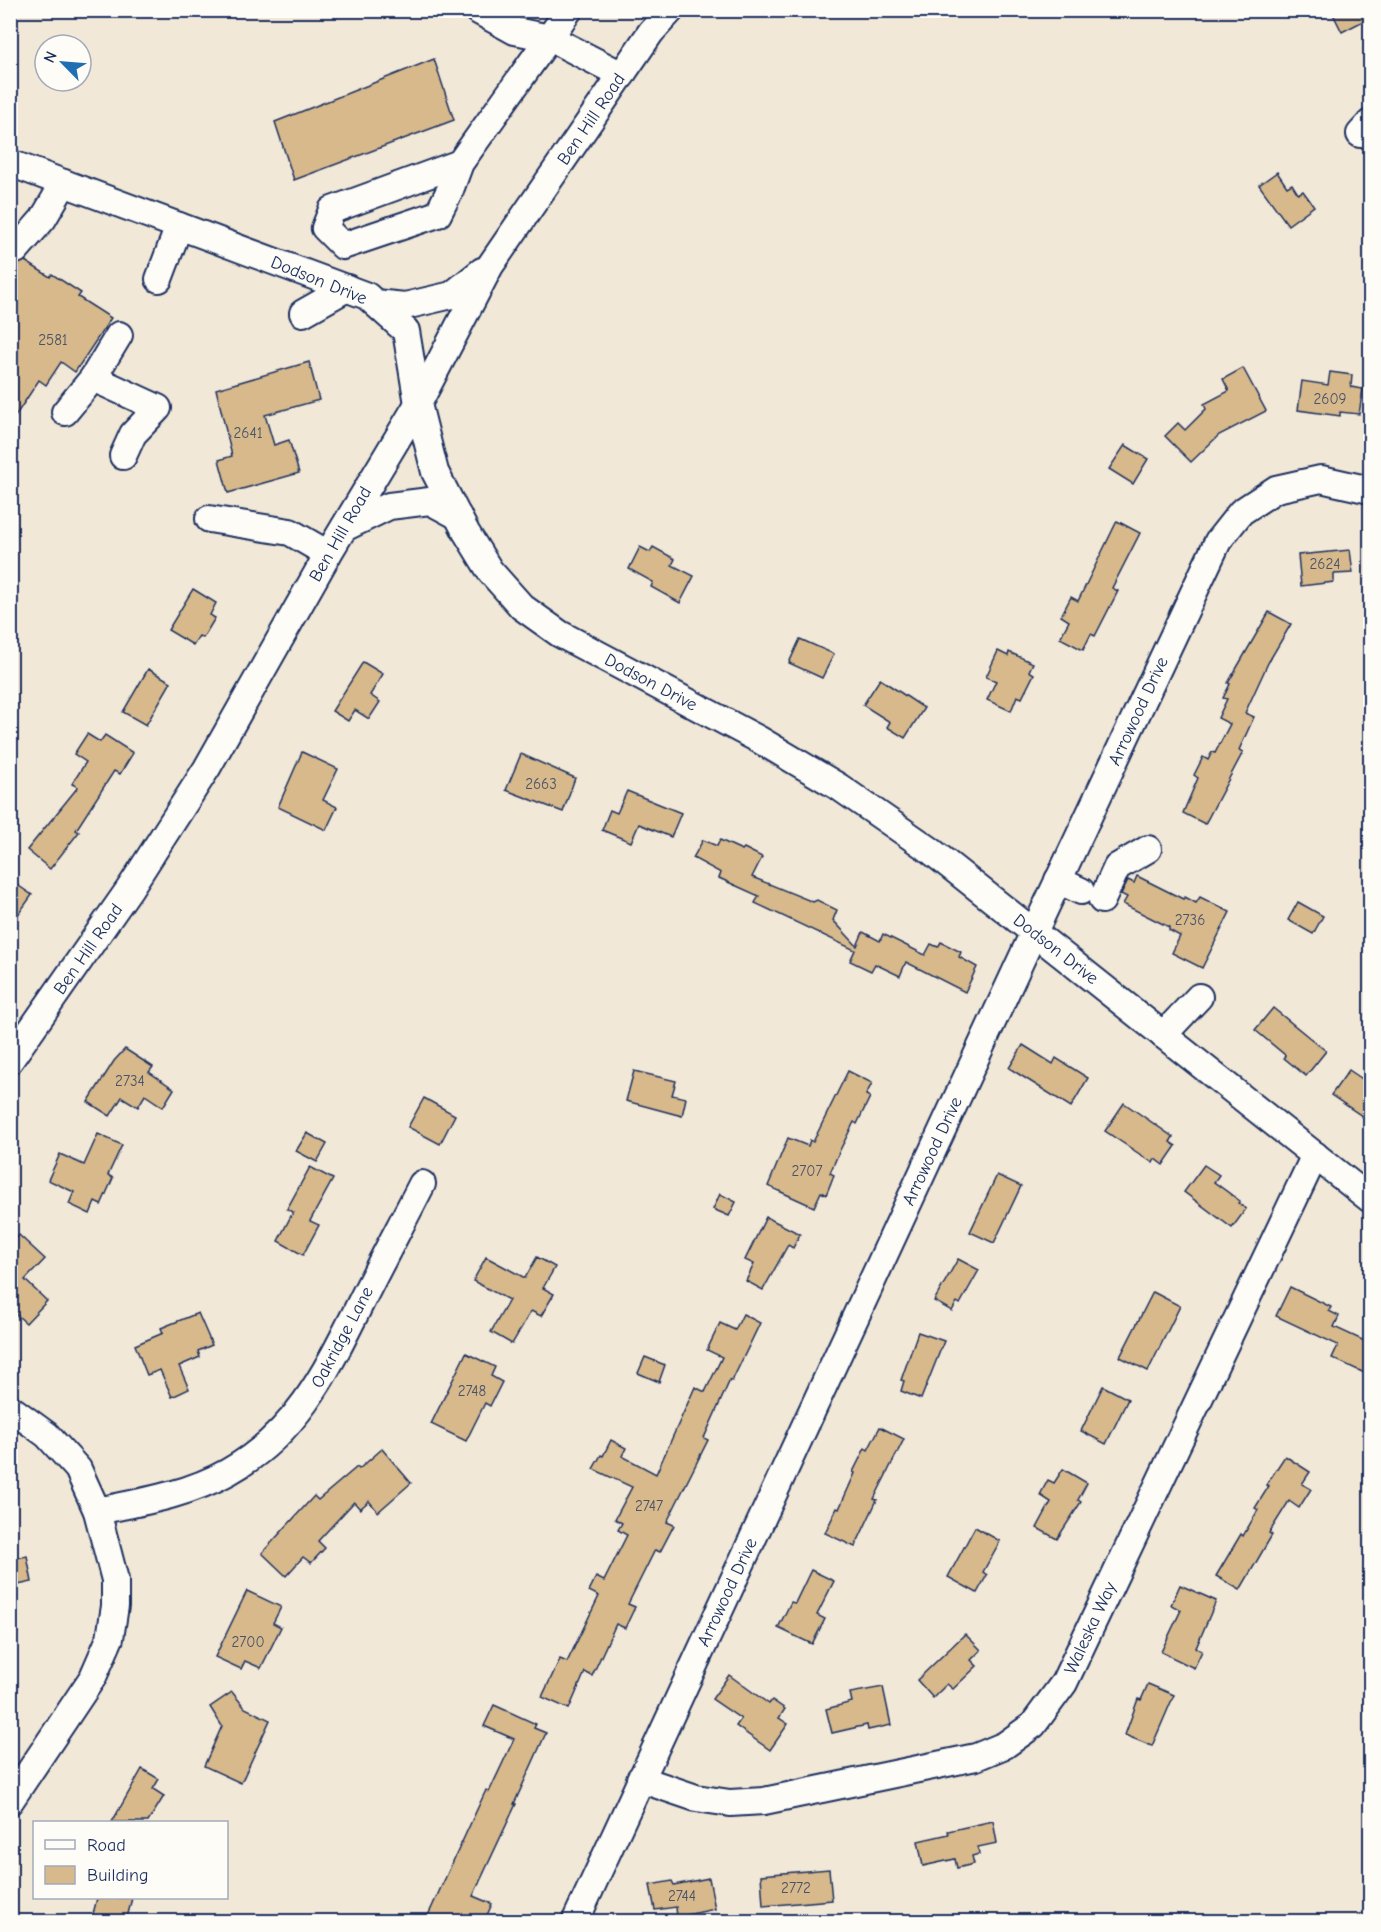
<svg xmlns="http://www.w3.org/2000/svg" width="1381" height="1932" font-family="'Comic Neue',sans-serif">
<rect width="100%" height="100%" fill="#f2e8d7"/>
<filter id="ink" filterUnits="userSpaceOnUse"><feTurbulence type="fractalNoise" baseFrequency=".0167" numOctaves="2"/><feDisplacementMap in="SourceGraphic" scale="12" xChannelSelector="R" yChannelSelector="G"/><feConvolveMatrix kernelMatrix="1 2 1 2 8 2 1 2 1" color-interpolation-filters="sRGB"/></filter>
<g filter="url(#ink)">
<g fill="#d7b98b" stroke="#1b2f5e" stroke-width="1.5">
<path d="M1331 10H1371V17L1342 32Z"/>
<path d="M434 59 454 120 294 180 275 122Z"/>
<path d="M1277 172 1287 187 1292 184 1298 194 1303 191 1314 206 1288 225 1259 185Z"/>
<path d="M25 261 50 277 52 274 81 293 78 297 111 318 75 372 61 362 46 385 39 380 10 424V269L13 265Z"/>
<path d="M309 362 319 400 265 415 274 445 289 440 299 473 228 493 219 460 232 456 216 389Z"/>
<path d="M1243 368 1266 411 1219 435 1191 462 1165 436 1178 423 1185 430 1206 409 1204 404 1229 391 1223 379Z"/>
<path d="M1330 372 1352 375 1351 387 1363 389 1359 414 1340 412V416L1298 410 1302 381 1328 385Z"/>
<path d="M1125 445 1148 459 1133 484 1109 469Z"/>
<path d="M1117 521 1140 533 1112 588 1118 591 1095 636 1091 634 1083 650 1060 638 1069 621 1061 616 1071 597 1078 601Z"/>
<path d="M640 547 650 552 653 547 675 559 672 565 694 576 680 603 651 587 653 582 629 569Z"/>
<path d="M1350 550 1353 573 1334 574V582L1301 586 1298 555Z"/>
<path d="M193 589 216 603 210 615 215 618 203 638 199 636 193 645 168 630Z"/>
<path d="M1269 612 1291 624 1268 663 1245 713 1254 717 1239 750 1243 752 1205 824 1183 813 1198 778 1194 775 1203 757 1208 760 1212 752 1215 753 1230 724 1218 718 1227 699 1223 698 1230 684 1228 683Z"/>
<path d="M800 639 834 654 822 678 789 663Z"/>
<path d="M998 651 1008 656 1009 652 1033 663 1029 671 1034 674 1022 698 1017 696 1011 711 987 700 996 681 986 677Z"/>
<path d="M363 662 383 674 370 695 380 702 369 719 355 710 348 721 332 711Z"/>
<path d="M148 669 171 682 146 725 123 712Z"/>
<path d="M880 679 924 708 905 738 887 727 890 722 863 705Z"/>
<path d="M87 734 100 742 105 735 133 753 120 774 114 771 76 830 79 832 50 869 27 850 78 787 72 784 86 762 74 754Z"/>
<path d="M302 752 338 769 323 800 337 807 326 830 278 807Z"/>
<path d="M521 754 575 778 563 812 506 790Z"/>
<path d="M627 791 681 813 671 837 639 824 631 842 602 830 610 810 617 813Z"/>
<path d="M703 840 717 846 720 840 742 850 744 848 762 857 752 877 813 902 817 900 837 910 833 920 857 946 863 932 880 941 883 934 925 955 931 944 938 947 941 942 961 952 959 957 977 967 965 992 906 962 900 976 875 964 871 971 850 961 855 950 755 903 759 896 719 878 721 873 693 858Z"/>
<path d="M1137 876 1183 899 1185 897 1196 903 1200 897 1230 912 1202 968 1172 953 1180 936 1169 930V927L1123 904 1127 897 1121 894 1128 880 1134 883Z"/>
<path d="M10 880 32 895 10 926Z"/>
<path d="M1298 902 1323 916 1313 934 1288 920Z"/>
<path d="M1273 1008 1326 1051 1306 1076 1284 1058 1285 1055 1255 1030Z"/>
<path d="M1023 1045 1053 1064 1056 1058 1088 1078 1071 1107 1009 1068Z"/>
<path d="M125 1049 153 1067 149 1072 174 1089 163 1107 145 1095 138 1107 122 1097 110 1116 88 1102 114 1061Z"/>
<path d="M1349 1070 1371 1085V1122L1331 1095Z"/>
<path d="M634 1071 676 1081 672 1095 686 1098 682 1116 626 1101Z"/>
<path d="M848 1071 872 1083 866 1095 870 1097 857 1124 854 1122 840 1150 830 1173 834 1175 826 1195 821 1192 814 1207 768 1186 788 1138 808 1146 810 1140 813 1142Z"/>
<path d="M424 1098 455 1115 440 1144 408 1127Z"/>
<path d="M1124 1103 1173 1137 1170 1142 1176 1146 1163 1165 1155 1159 1153 1163 1105 1131Z"/>
<path d="M307 1133 327 1144 317 1162 296 1151Z"/>
<path d="M98 1134 122 1145 108 1175 113 1178 101 1205 95 1202 90 1214 69 1204 74 1192 48 1180 60 1154 84 1165Z"/>
<path d="M1204 1165 1219 1175 1214 1182 1240 1201 1238 1203 1246 1209 1232 1228 1184 1192Z"/>
<path d="M310 1167 333 1179 310 1221 319 1225 303 1255 278 1241 293 1212 287 1209Z"/>
<path d="M997 1175 1021 1186 994 1243 970 1232Z"/>
<path d="M720 1194 736 1202 729 1216 713 1209Z"/>
<path d="M766 1217 800 1234 793 1248 788 1245 763 1290 746 1281 754 1264 745 1260Z"/>
<path d="M19 1235 45 1259 25 1280 47 1301 26 1323 10 1309V1244Z"/>
<path d="M486 1257 525 1278 537 1257 555 1267 543 1288 554 1294 541 1316 531 1311 512 1344 491 1332 509 1300 473 1281Z"/>
<path d="M958 1259 979 1270 960 1304 957 1302 952 1311 934 1301Z"/>
<path d="M1290 1287 1331 1307 1329 1311 1339 1316 1334 1327 1371 1344V1376L1332 1358 1338 1345 1276 1316Z"/>
<path d="M1153 1292 1180 1306 1148 1371 1120 1357Z"/>
<path d="M198 1313 212 1345 198 1351 200 1357 179 1366 189 1389 172 1397 160 1370 147 1375 135 1345 163 1333 161 1328Z"/>
<path d="M743 1314 760 1323 732 1381 730 1380 704 1438 708 1440 667 1522 674 1525 660 1552 655 1550 628 1604 635 1607 625 1628 616 1624 592 1676 585 1672 569 1709 542 1697 560 1659 567 1662 599 1596 589 1591 596 1577 604 1581 627 1535 618 1530 622 1523 615 1519 632 1487 593 1469 601 1455 603 1456 611 1440 626 1448 622 1456 656 1474 695 1387 705 1392 722 1357 707 1350 720 1323 735 1330Z"/>
<path d="M918 1332 944 1341 921 1399 901 1391 904 1381 901 1380Z"/>
<path d="M466 1353 495 1367 491 1376 502 1382 490 1406 485 1403 466 1441 431 1424Z"/>
<path d="M645 1357 665 1365 659 1382 638 1373Z"/>
<path d="M1103 1386 1128 1399 1106 1444 1081 1431Z"/>
<path d="M880 1427 904 1439 874 1499 877 1500 855 1547 825 1533 837 1508 839 1509 855 1473 853 1472 865 1448 868 1450Z"/>
<path d="M382 1449 411 1483 378 1512 369 1501 360 1509 354 1502 318 1541 325 1548 311 1563 303 1557 286 1576 262 1553 314 1496 318 1500 357 1467 359 1469Z"/>
<path d="M1285 1456 1310 1472 1302 1484 1311 1489 1299 1508 1289 1501 1269 1533 1272 1535 1240 1590 1216 1576 1241 1534 1243 1536 1258 1510 1255 1508 1269 1486 1266 1485Z"/>
<path d="M1063 1469 1087 1483 1078 1500 1081 1502 1057 1539 1037 1528 1051 1502 1040 1495 1048 1480 1054 1483Z"/>
<path d="M975 1527 1000 1541 983 1572 987 1575 977 1593 948 1577Z"/>
<path d="M27 1556 32 1582 13 1586 10 1559Z"/>
<path d="M811 1570 834 1581 817 1615 825 1619 812 1644 778 1628 791 1602 795 1603Z"/>
<path d="M1180 1585 1216 1601 1196 1648 1202 1651 1194 1668 1161 1652 1181 1610 1171 1605Z"/>
<path d="M247 1591 281 1607 273 1623 281 1627 261 1668 245 1661 241 1669 215 1657Z"/>
<path d="M965 1634 981 1650 971 1660 977 1666 953 1689 947 1684 933 1698 917 1680Z"/>
<path d="M729 1675 769 1704 772 1700 785 1709 779 1718 788 1724 770 1750 736 1726 741 1719 712 1699Z"/>
<path d="M1148 1684 1174 1695 1152 1746 1125 1735 1138 1699 1141 1700Z"/>
<path d="M883 1687 891 1725 868 1730 867 1725 832 1733 826 1709 852 1702 850 1693Z"/>
<path d="M232 1692 245 1708 270 1720 241 1783 204 1766 222 1726 210 1707Z"/>
<path d="M494 1705 536 1724 534 1728 546 1733 514 1804H516L473 1896 492 1904 484 1922H425L486 1790 489 1792 514 1739 484 1726Z"/>
<path d="M142 1769 159 1779 153 1789 164 1796 148 1822H112Z"/>
<path d="M993 1821 997 1843 978 1847 979 1854 972 1856 974 1864 957 1868 955 1859 923 1866 918 1841 949 1834 948 1831Z"/>
<path d="M829 1869 832 1900 763 1906 761 1875Z"/>
<path d="M709 1878 715 1909 677 1917 676 1907 655 1910 650 1885 672 1881 674 1885Z"/>
<path d="M97 1898H132L126 1922H91Z"/>
</g>
<g fill="none" stroke-linecap="round" stroke-linejoin="round">
<g stroke="#1b2f5e" stroke-width="30">
<g id="minor">
<path d="M477 10 515 31 550 38 622 75"/>
<path d="M1360 134 1370 123"/>
<path d="M10 163 367 296 406 331 418 404 435 472 466 532 490 571 522 607 560 634 758 739 839 787 930 850 1370 1199"/>
<path d="M460 163 332 210 325 228 343 246 438 214 450 190 460 163 569 10"/>
<path d="M10 250H16L43 219 64 183"/>
<path d="M159 279 179 226"/>
<path d="M375 303 405 306 452 295 482 271"/>
<path d="M303 313 347 288"/>
<path d="M93 378 158 408 133 434 123 456"/>
<path d="M65 412 93 378 119 335"/>
<path d="M209 519 290 532 328 554"/>
<path d="M344 528 389 506 430 501 458 516"/>
<path d="M1058 880 1081 891"/>
<path d="M1102 900 1117 867 1148 849"/>
<path d="M1163 1035 1199 997"/>
<path d="M10 1060 130 888 207 768 328 554 418 404 490 266 651 32 671 10"/>
<path d="M10 1408 47 1435 78 1469 97 1511 115 1580V1606L110 1638 93 1677 10 1801"/>
<path d="M97 1511C141 1502 187 1495 228 1472 298 1433 327 1370 361 1302 381 1262 402 1223 422 1184"/>
<path d="M640 1779 696 1798 730 1803 764 1801 976 1757 1005 1745 1033 1725 1064 1683 1315 1155"/>
<path d="M575 1922 1034 932 1218 541 1241 512 1276 489 1321 479 1370 490"/>
</g>
</g>
<use href="#minor" stroke="#fdfcf7" stroke-width="26"/>
</g>
</g>
<g text-anchor="middle" stroke-width="5" stroke-linejoin="round" paint-order="stroke">
<g font-size="15" fill="#4a5269">
<text x="53" y="345">2581</text>
<text x="1330" y="404">2609</text>
<text x="248" y="438">2641</text>
<text x="1325" y="569">2624</text>
<text x="541" y="789">2663</text>
<text x="1190" y="925">2736</text>
<text x="130" y="1086">2734</text>
<text x="807" y="1176">2707</text>
<text x="472" y="1396">2748</text>
<text x="649" y="1511">2747</text>
<text x="248" y="1647">2700</text>
<text x="796" y="1893">2772</text>
<text x="682" y="1901">2744</text>
</g>
<g font-size="18" fill="#1b2f5e" stroke="#fdfcf7">
<text transform="translate(591 119) rotate(-56)" y="6">Ben Hill Road</text>
<text transform="translate(319 280) rotate(22)" y="6">Dodson Drive</text>
<text transform="translate(340 534) rotate(-60)" y="6">Ben Hill Road</text>
<text transform="translate(651 682) rotate(28)" y="6">Dodson Drive</text>
<text transform="translate(1138 711) rotate(-65)" y="6">Arrowood Drive</text>
<text transform="translate(88 949) rotate(-55)" y="6">Ben Hill Road</text>
<text transform="translate(1056 949) rotate(38)" y="6">Dodson Drive</text>
<text transform="translate(932 1151) rotate(-65)" y="6">Arrowood Drive</text>
<text transform="translate(342 1337) rotate(-62)" y="6">Oakridge Lane</text>
<text transform="translate(727 1592) rotate(-65)" y="6">Arrowood Drive</text>
<text transform="translate(1090 1628) rotate(-65)" y="6">Waleska Way</text>
</g>
</g>
<rect width="1381" height="1932" fill="none" stroke="#fdfcf7" stroke-width="36"/>
<rect x="18" y="18" width="1345" height="1896" fill="none" stroke="#1b2f5e" stroke-width="2" filter="url(#ink)"/>
<rect x="33" y="1821" width="195" height="78" fill="#fdfcf7" stroke="#a3aaba" stroke-width="1.5"/>
<rect x="45" y="1840" width="30" height="9" fill="#fdfcf7" stroke="#a3aaba" stroke-width="1.5"/>
<text x="87" y="1851" font-size="18" fill="#1b2f5e">Road</text>
<rect x="45" y="1866" width="30" height="18" fill="#d7b98b" stroke="#a3aaba" stroke-width="1.5"/>
<text x="87" y="1881" font-size="18" fill="#1b2f5e">Building</text>
<g transform="translate(63 63) rotate(295)"><circle r="28" fill="#fdfcf7" stroke="#a3aaba" stroke-width="1.5"/>
<path d="M0-4.5L10 22L0 15L-10 22Z" fill="#1f6fb2"/>
<text y="-9" font-size="16" font-weight="bold" text-anchor="middle" fill="#1b2f5e">N</text>
</g>
</svg>
